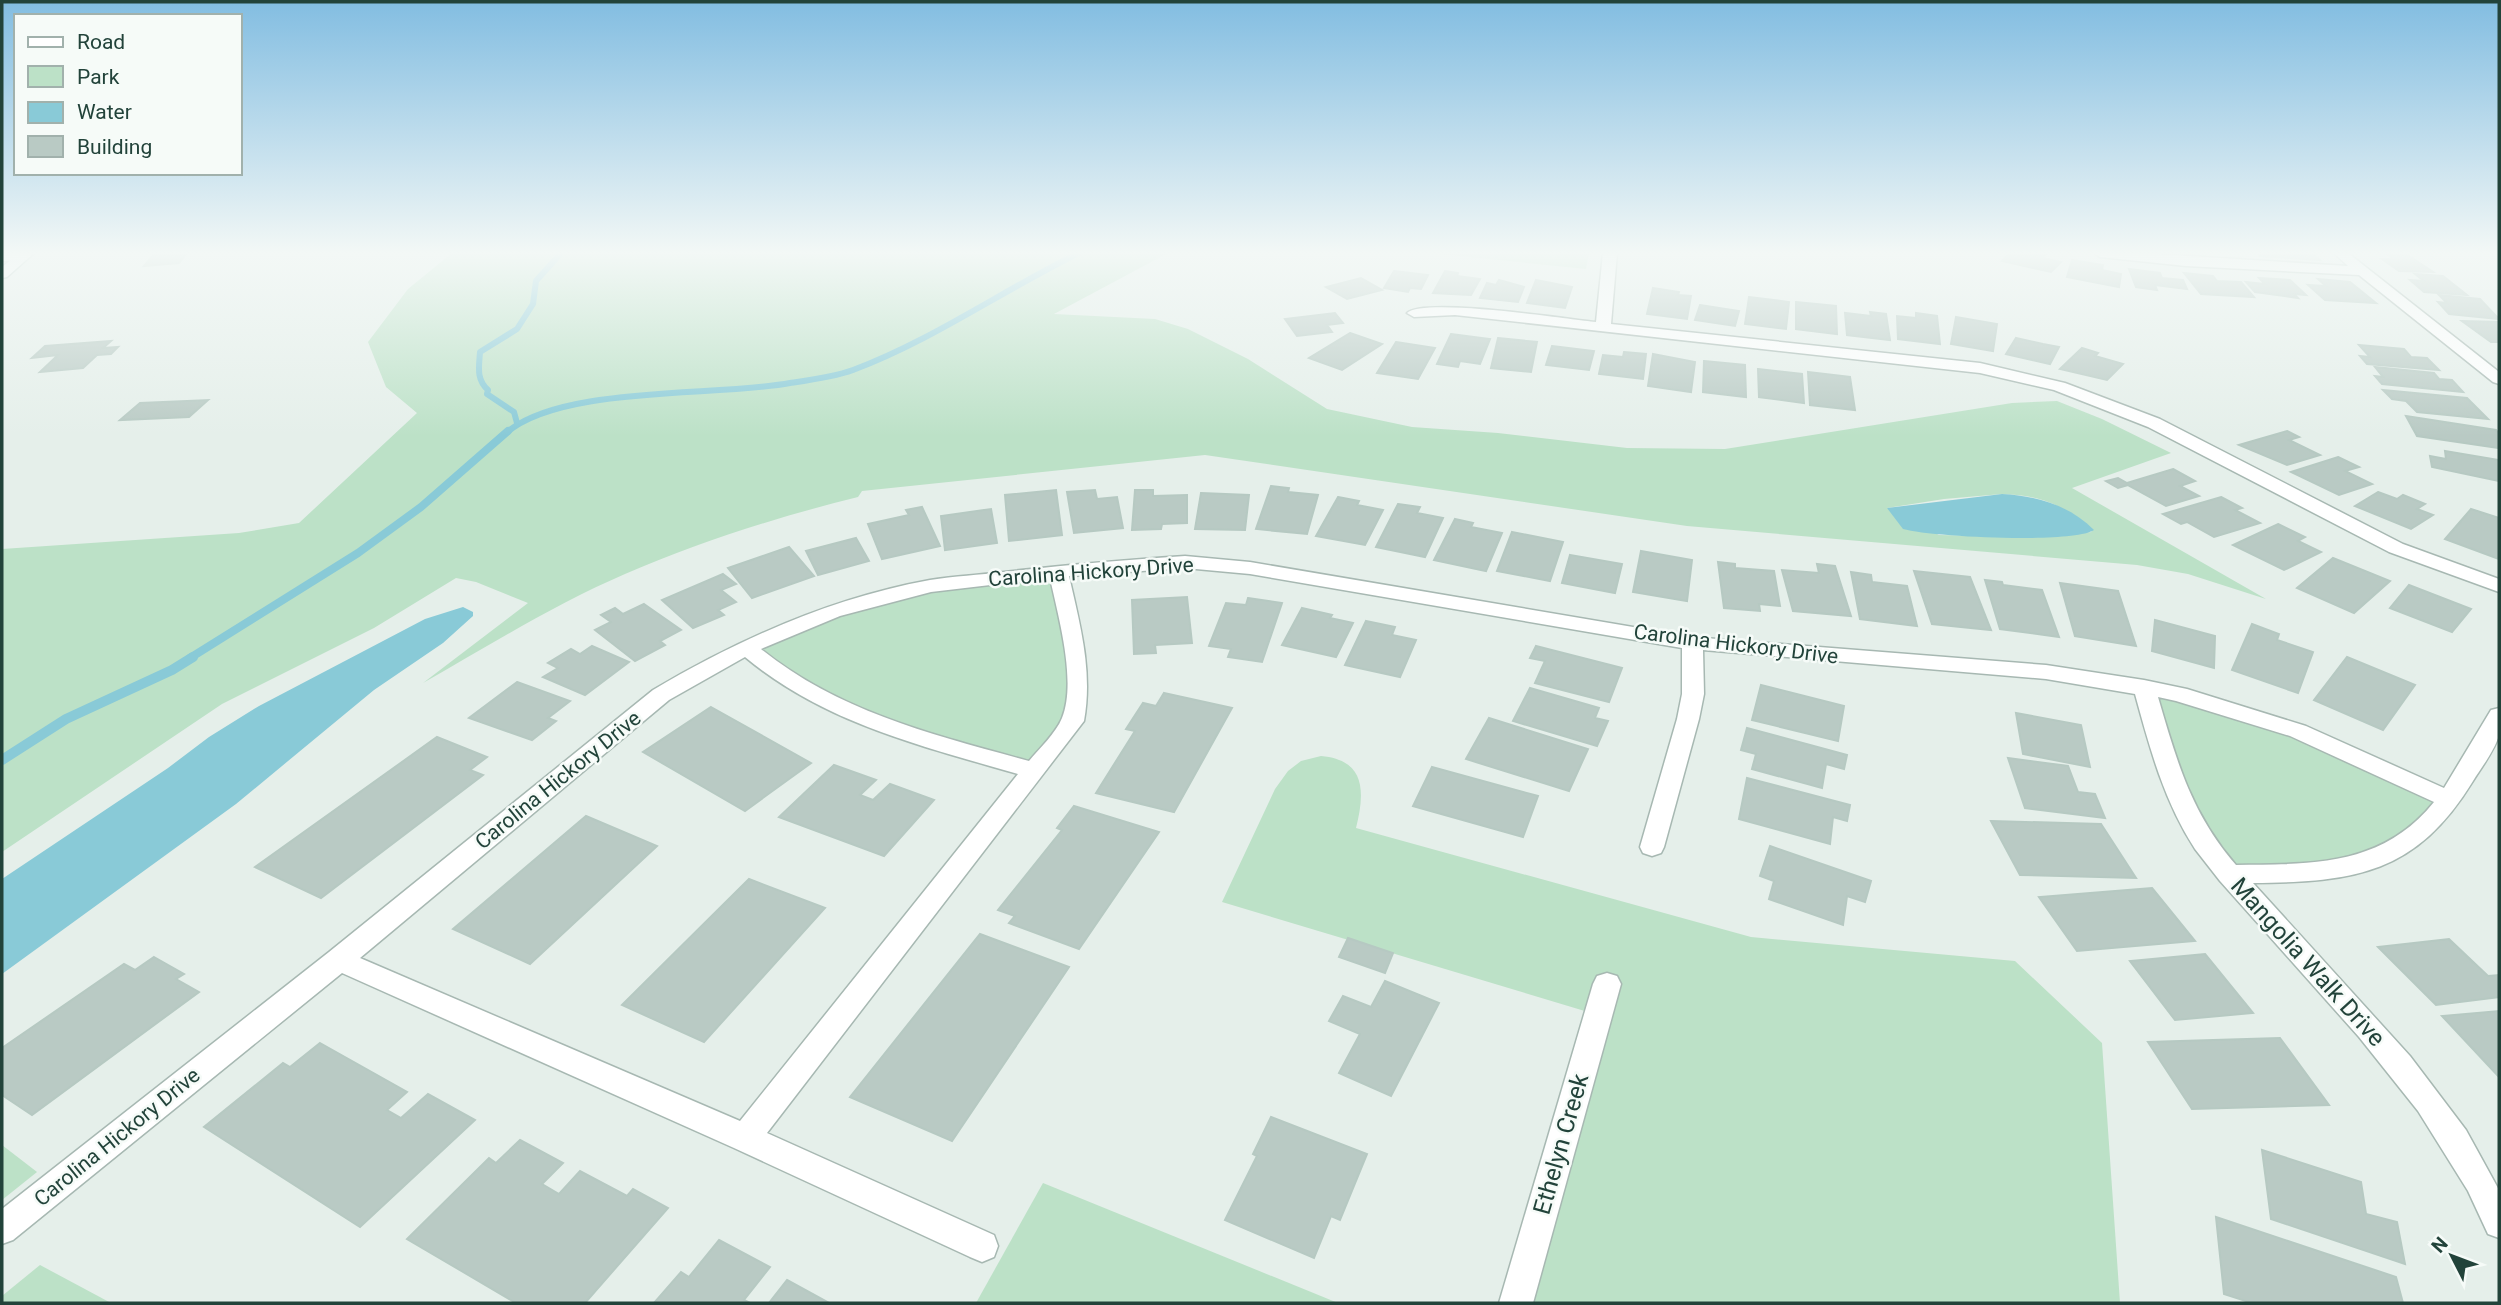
<svg xmlns="http://www.w3.org/2000/svg" width="2501" height="1305" font-family="Roboto,sans-serif">
<rect width="100%" height="100%" fill="#e5efea"/>
<g fill="#bce1c7" fill-rule="evenodd">
<path d="M452 253H1168L1054 314 1155 319 1188 329 1248 359 1327 409 1412 427 1498 433 1627 448 1725 449 2012 403 2057 401 2102 419 2171 453 2072 488 2266 599 2188 574 2137 565 1687 526 1205 455 862 491 858 497C778 517 701 541 625 574 555 604 490 645 423 683L528 603 476 582 456 578 374 628 222 704 2 852V549L239 533 299 523 417 413 386 387 368 342 408 289ZM2002 494C2045 496 2061 504 2092 532L2021 537 1939 535 1887 508 1944 499Z"/>
<path d="M1430 253H1589L1586 269Z"/>
<path d="M1058 572 1077 691 1035 771 861 717 746 647 885 597Z"/>
<path d="M2144 687 2207 700 2448 799 2389 854 2229 874 2186 813Z"/>
<path d="M1321 756C1366 760 1365 792 1356 828L1751 937 2015 961 2102 1043 2120 1303H1516L1598 1015 1222 902 1275 789 1288 771 1301 761Z"/>
<path d="M2 1145 37 1172 2 1200Z"/>
<path d="M1043 1183 1338 1303H976Z"/>
<path d="M40 1265 111 1303H2V1296Z"/>
</g>
<g fill="#89cad7">
<path d="M2002 494C2037 496 2069 505 2094 530 2072 544 1931 537 1903 529L1887 508Z"/>
<path d="M463 607 473 612V616L443 643 374 690 236 804 2 974V879L168 768 209 737 259 706 425 619Z"/>
</g>
<g fill="none" stroke-linecap="round" stroke-linejoin="round">
<g stroke="#89cad7" stroke-width="6">
<path d="M517 423 514 412 487 394 488 390C476 379 479 367 480 352L517 329 533 304 536 281 561 253"/>
<path d="M506 433C561 385 716 397 790 383 811 380 834 377 853 370 933 340 1003 290 1079 253"/>
</g>
<path stroke="#89cad7" stroke-width="8" d="M190 658 358 553 421 507 508 431"/>
<path stroke="#89cad7" stroke-width="10" d="M2 760 66 719 172 670 193 657"/>
</g>
<g fill="#b9cac4" stroke="#b6c9c2" stroke-width="2">
<path d="M155 253H187L179 263 144 266Z"/>
<path d="M2010 253H2039L2045 255 2042 258 2061 262 2051 272 2002 261Z"/>
<path d="M2257 253H2312L2320 260 2260 256Z"/>
<path d="M2386 253 2406 254 2433 272 2399 271 2382 259H2394Z"/>
<path d="M2072 260 2103 265 2102 270 2121 274 2119 287 2067 277Z"/>
<path d="M2129 269 2160 273 2162 278 2183 280 2187 289 2155 285 2157 290 2136 287Z"/>
<path d="M1394 271 1428 275 1421 289 1410 288 1408 292 1384 288Z"/>
<path d="M1445 271 1458 273 1457 276 1480 279 1471 295 1433 293Z"/>
<path d="M2184 273 2213 276 2217 281 2241 282 2254 297 2201 294Z"/>
<path d="M2415 274 2443 276 2467 295 2424 292 2410 280 2424 281Z"/>
<path d="M1361 278 1382 290 1347 299 1326 287Z"/>
<path d="M2259 278 2290 280 2306 295 2294 294 2298 298 2255 292 2246 282 2265 284Z"/>
<path d="M2318 279 2350 282 2376 303 2325 300 2308 285 2326 286Z"/>
<path d="M1499 280 1524 287 1518 302 1480 298 1487 283 1496 285Z"/>
<path d="M1536 280 1572 287 1565 308 1527 303Z"/>
<path d="M1653 288 1679 292 1678 295 1691 296 1687 319 1647 314Z"/>
<path d="M2439 295 2480 299 2499 319 2449 314 2438 302 2447 303Z"/>
<path d="M1749 297 1789 302 1786 329 1745 324Z"/>
<path d="M1796 302 1836 306 1837 334 1796 329Z"/>
<path d="M1700 305 1739 311 1735 326 1695 320Z"/>
<path d="M1870 312 1886 314 1890 340 1847 335 1845 313 1871 316Z"/>
<path d="M1335 313 1343 323 1327 325 1332 332 1297 336 1285 319Z"/>
<path d="M1916 313 1937 316 1940 344 1898 339 1897 316 1916 318Z"/>
<path d="M1956 317 1997 324 1993 351 1951 344Z"/>
<path d="M2462 321 2499 322V342H2491Z"/>
<path d="M1350 333 1382 344 1342 370 1309 358Z"/>
<path d="M1451 334 1490 339 1480 364 1460 361 1458 367 1437 364Z"/>
<path d="M1498 338 1537 342 1531 372 1491 368Z"/>
<path d="M2016 338 2043 344 2059 347 2050 364 2006 354Z"/>
<path d="M111 341 103 348 118 347 111 354 97 355 83 368 40 372 58 355 32 358 45 346Z"/>
<path d="M1396 342 1435 348 1418 379 1377 373Z"/>
<path d="M2359 345 2404 349 2411 357 2427 358 2439 370 2367 364 2360 356 2370 357Z"/>
<path d="M1552 346 1594 351 1589 370 1546 365Z"/>
<path d="M2082 348 2098 353 2095 356 2123 364 2107 380 2060 369Z"/>
<path d="M1624 352 1646 354 1643 379 1599 374 1603 355 1623 357Z"/>
<path d="M1653 354 1695 362 1691 392 1648 386Z"/>
<path d="M1704 361 1745 365 1746 397 1703 392Z"/>
<path d="M2375 367 2434 373 2439 379 2452 380 2463 392 2382 384 2375 376 2383 377Z"/>
<path d="M1758 369 1802 374 1804 403 1759 397Z"/>
<path d="M1808 372 1850 377 1855 410 1810 405Z"/>
<path d="M2383 390 2467 398 2488 419 2417 412 2406 401 2392 399Z"/>
<path d="M208 400 189 417 120 420 140 403Z"/>
<path d="M2406 416 2496 430 2499 434V448L2417 436Z"/>
<path d="M2287 431 2299 437 2289 440 2320 455 2287 465 2239 445Z"/>
<path d="M2445 451 2499 460V481L2432 467 2430 456 2446 459Z"/>
<path d="M2338 457 2359 467 2345 471 2372 484 2339 495 2291 472Z"/>
<path d="M2173 469 2195 481 2180 486 2199 496 2166 506 2128 485 2118 488 2106 481 2118 478 2127 483Z"/>
<path d="M1271 486 1289 488 1288 492 1318 495 1307 534 1256 529Z"/>
<path d="M1056 490 1062 535 1009 541 1005 495Z"/>
<path d="M1095 490 1097 499 1117 497 1123 528 1074 533 1067 492Z"/>
<path d="M1135 490H1153V496L1187 495V523L1162 524 1161 529 1132 530Z"/>
<path d="M2378 492 2397 499 2403 495 2425 504 2417 509 2433 515 2411 529 2355 506Z"/>
<path d="M1201 493 1249 495 1245 530 1195 529Z"/>
<path d="M1338 497 1359 501 1357 505 1383 510 1365 545 1316 536Z"/>
<path d="M2221 497 2242 508 2235 510 2260 523 2214 537 2187 522 2181 524 2163 514Z"/>
<path d="M1398 504 1420 507 1417 513 1443 518 1425 557 1376 547Z"/>
<path d="M922 507 940 546 882 559 868 524 909 515 906 510Z"/>
<path d="M991 509 997 543 945 550 941 516Z"/>
<path d="M2471 509 2499 518V559L2445 539Z"/>
<path d="M1455 519 1473 523 1471 527 1502 533 1486 571 1434 560Z"/>
<path d="M2278 524 2305 537 2298 541 2321 552 2284 570 2233 545Z"/>
<path d="M1512 532 1563 542 1550 581 1497 571Z"/>
<path d="M856 538 869 561 818 575 806 551Z"/>
<path d="M789 547 814 576 752 598 728 568Z"/>
<path d="M1641 551 1692 560 1687 601 1633 592Z"/>
<path d="M1570 555 1622 564 1615 593 1562 583Z"/>
<path d="M2333 558 2390 581 2354 613 2297 588Z"/>
<path d="M1718 562 1735 564V568L1774 571 1780 606 1759 604 1760 611 1724 608Z"/>
<path d="M1817 564 1835 566 1851 616 1793 611 1782 570 1819 573Z"/>
<path d="M1914 571 1970 577 1991 630 1932 624Z"/>
<path d="M1851 572 1871 575 1872 582 1907 586 1917 626 1860 619Z"/>
<path d="M723 574 736 584 721 590 736 602 718 610 724 615 693 628 662 600Z"/>
<path d="M1985 580 2002 582 2003 585 2042 590 2059 637 2000 629Z"/>
<path d="M2060 583 2118 591 2136 646 2075 636Z"/>
<path d="M2409 585 2471 609 2452 632 2390 608Z"/>
<path d="M1187 597 1192 643 1155 645 1156 653 1134 654 1132 600Z"/>
<path d="M1248 598 1282 603 1262 662 1228 657 1231 649 1209 646 1226 603 1246 605Z"/>
<path d="M644 604 681 630 660 641 665 645 635 661 595 630 611 622 601 615 615 608 623 614Z"/>
<path d="M1302 608 1332 615 1330 618 1353 623 1336 657 1282 645Z"/>
<path d="M2155 620 2215 636 2214 668 2152 651Z"/>
<path d="M1366 621 1395 627 1392 635 1416 640 1400 677 1345 665Z"/>
<path d="M2252 624 2279 634 2277 640 2313 652 2298 693 2232 670Z"/>
<path d="M592 646 629 662 585 695 543 677 558 668 548 663 571 649 580 654Z"/>
<path d="M1536 646 1622 668 1609 702 1535 683 1545 661 1530 658Z"/>
<path d="M2347 657 2415 685 2383 730 2314 700Z"/>
<path d="M517 682 570 701 548 718 556 721 532 740 469 718Z"/>
<path d="M1761 685 1844 706 1838 741 1752 720Z"/>
<path d="M1530 688 1599 708 1595 718 1608 721 1597 746 1513 721Z"/>
<path d="M1164 693 1232 708 1174 812 1096 793 1135 731 1126 729 1143 703 1156 706Z"/>
<path d="M711 707 811 763 745 811 643 752Z"/>
<path d="M2016 713 2081 725 2090 767 2023 754Z"/>
<path d="M1489 718 1588 749 1569 791 1466 759Z"/>
<path d="M1747 728 1847 755 1844 769 1826 764 1822 788 1752 769 1756 754 1741 750Z"/>
<path d="M437 737 487 757 470 770 483 775 321 898 255 867Z"/>
<path d="M2008 758 2068 766 2078 792 2095 794 2105 818 2025 808Z"/>
<path d="M834 765 876 780 860 795 873 800 890 784 934 800 884 856 779 817Z"/>
<path d="M1432 767 1538 796 1523 837 1413 806Z"/>
<path d="M1747 778 1850 805 1847 821 1833 817 1830 844 1739 819Z"/>
<path d="M1074 806 1159 832 1079 949 1009 923 1015 916 998 910 1062 830 1057 828Z"/>
<path d="M586 816 657 846 530 964 453 929Z"/>
<path d="M1991 821 2101 824 2136 878 2020 875Z"/>
<path d="M1770 846 1871 881 1865 902 1847 896 1843 925 1769 899 1774 881 1760 876Z"/>
<path d="M749 879 825 908 704 1042 622 1005Z"/>
<path d="M2152 888 2195 941 2077 951 2039 897Z"/>
<path d="M980 934 1069 967 952 1141 850 1097Z"/>
<path d="M1348 938 1393 953 1385 973 1339 957Z"/>
<path d="M2449 939 2488 976 2499 975V997L2436 1005 2378 947Z"/>
<path d="M2205 954 2253 1013 2175 1020 2130 961Z"/>
<path d="M154 957 184 974 176 979 199 992 32 1115 2 1095V1048L124 964 135 970Z"/>
<path d="M1385 981 1439 1003 1391 1096 1339 1073 1360 1034 1329 1021 1343 996 1371 1007Z"/>
<path d="M2499 1011V1077L2442 1016Z"/>
<path d="M2280 1038 2329 1105 2192 1109 2148 1042Z"/>
<path d="M320 1043 407 1092 387 1110 401 1118 428 1094 475 1120 360 1227 204 1127 283 1063 290 1067Z"/>
<path d="M1271 1117 1367 1154 1340 1220 1331 1216 1314 1258 1225 1220 1257 1156 1253 1154Z"/>
<path d="M520 1140 563 1163 542 1184 559 1194 580 1171 627 1196 633 1189 668 1208 585 1303H516L407 1239 489 1158 496 1163Z"/>
<path d="M2262 1150 2361 1182 2366 1214 2397 1222 2405 1264 2271 1219Z"/>
<path d="M2216 1217 2396 1277 2403 1303H2252L2224 1294Z"/>
<path d="M719 1240 770 1267 744 1300 750 1303H654L681 1272 689 1277Z"/>
<path d="M787 1280 829 1303H769Z"/>
</g>
<g fill="none" stroke-linecap="round" stroke-linejoin="round">
<g stroke="#a7b8b2" stroke-width="3">
<g id="street">
<path d="M2 253H29L31 256 24 260 2 261Z"/>
<path d="M1603 253H1617L1611 324 1980 363 2065 383 2160 419 2403 544 2499 579V592L2389 552 2148 427 2054 390 1980 373 1455 315 1414 317 1407 313C1424 297 1566 319 1596 322Z"/>
<path d="M2094 253H2140L2348 266 2334 253H2348L2499 372V384L2493 382 2359 275 2186 266 2100 257Z"/>
<path d="M1185 556 1250 562 1692 637 2046 665 2144 680 2187 689 2306 726 2444 788 2491 710 2499 708C2499 716 2501 727 2499 735 2495 750 2481 768 2473 781 2416 874 2355 882 2253 883L2410 1056 2466 1130 2499 1190V1238L2488 1234 2468 1191 2418 1111 2359 1037 2220 881 2195 849C2164 801 2150 749 2135 694L2046 679 1703 650 1704 694 1699 719 1664 847 1661 853 1652 856 1643 853 1640 847 1677 719 1682 694V648L1250 574 1185 568 1069 576C1080 625 1093 671 1084 721L767 1133 994 1235 998 1246 994 1257 982 1262 970 1257 734 1148 342 973 13 1240 2 1244V1209L329 952 653 690C739 639 831 598 930 580 954 576 979 575 1004 572 1064 565 1124 560 1185 556ZM1050 578C1058 616 1077 681 1062 718 1056 733 1039 749 1029 761 934 735 839 712 761 649L840 616 931 592ZM745 657C824 723 921 746 1018 774L740 1121 360 958 669 700ZM2158 697 2176 701 2290 736 2434 802C2382 867 2311 864 2236 865 2191 813 2177 762 2158 697Z"/>
<path d="M1607 973 1617 976 1621 984 1533 1303H1499L1593 984 1597 976Z"/>
</g>
</g>
<g stroke="#a2bcb3" stroke-width="3">
<path id="secondary" d="M20 253H34L7 277 2 278V267Z"/>
</g>
<use href="#street" fill="#fff" fill-rule="evenodd"/>
<use href="#secondary" fill="#fff" fill-rule="evenodd"/>
</g>
<linearGradient id="sky" x2="0" y2="1"><stop stop-color="#82bde1"/><stop offset="0.58" stop-color="#f3f8f6"/><stop offset="1" stop-color="#f3f8f6" stop-opacity="0"/></linearGradient>
<rect width="2501" height="436" fill="url(#sky)"/>
<g text-anchor="middle" stroke-width="5" stroke-linejoin="round" paint-order="stroke">
<g font-size="21" fill="#22433a" stroke="#f6fbf8">
<text transform="translate(1091 572) rotate(-4)" y="7">Carolina Hickory Drive</text>
<text transform="translate(1736 644) rotate(7)" y="7">Carolina Hickory Drive</text>
<text transform="translate(558 780) rotate(-39)" y="7">Carolina Hickory Drive</text>
<text transform="translate(117 1137) rotate(-39)" y="7">Carolina Hickory Drive</text>
</g>
<g font-size="24" fill="#22433a" stroke="#f6fbf8">
<text transform="translate(2308 962) rotate(48)" y="8">Mangolia Walk Drive</text>
<text transform="translate(1561 1144) rotate(-74)" y="8">Ethelyn Creek</text>
</g>
</g>
<rect width="2501" height="1305" fill="none" stroke="#22433a" stroke-width="7"/>
<rect x="14" y="14" width="228" height="161" fill="#f6fbf8" stroke="#a1b1ac" stroke-width="2"/>
<rect x="28" y="37" width="35" height="10" fill="#ffffff" stroke="#a1b1ac" stroke-width="2"/>
<text x="77" y="49" font-size="21" fill="#22433a">Road</text>
<rect x="28" y="66" width="35" height="21" fill="#bce1c7" stroke="#a1b1ac" stroke-width="2"/>
<text x="77" y="84" font-size="21" fill="#22433a">Park</text>
<rect x="28" y="102" width="35" height="21" fill="#89cad7" stroke="#a1b1ac" stroke-width="2"/>
<text x="77" y="119" font-size="21" fill="#22433a">Water</text>
<rect x="28" y="136" width="35" height="21" fill="#b9cac4" stroke="#a1b1ac" stroke-width="2"/>
<text x="77" y="154" font-size="21" fill="#22433a">Building</text>
<g transform="translate(2452 1256) rotate(312)" stroke="#f6fbf8" stroke-width="5" paint-order="stroke">
<path d="M0-5L12 26L0 18L-12 26Z" fill="#22433a"/>
<text y="-10" font-size="19" font-weight="bold" text-anchor="middle" fill="#22433a">N</text>
</g>
</svg>
